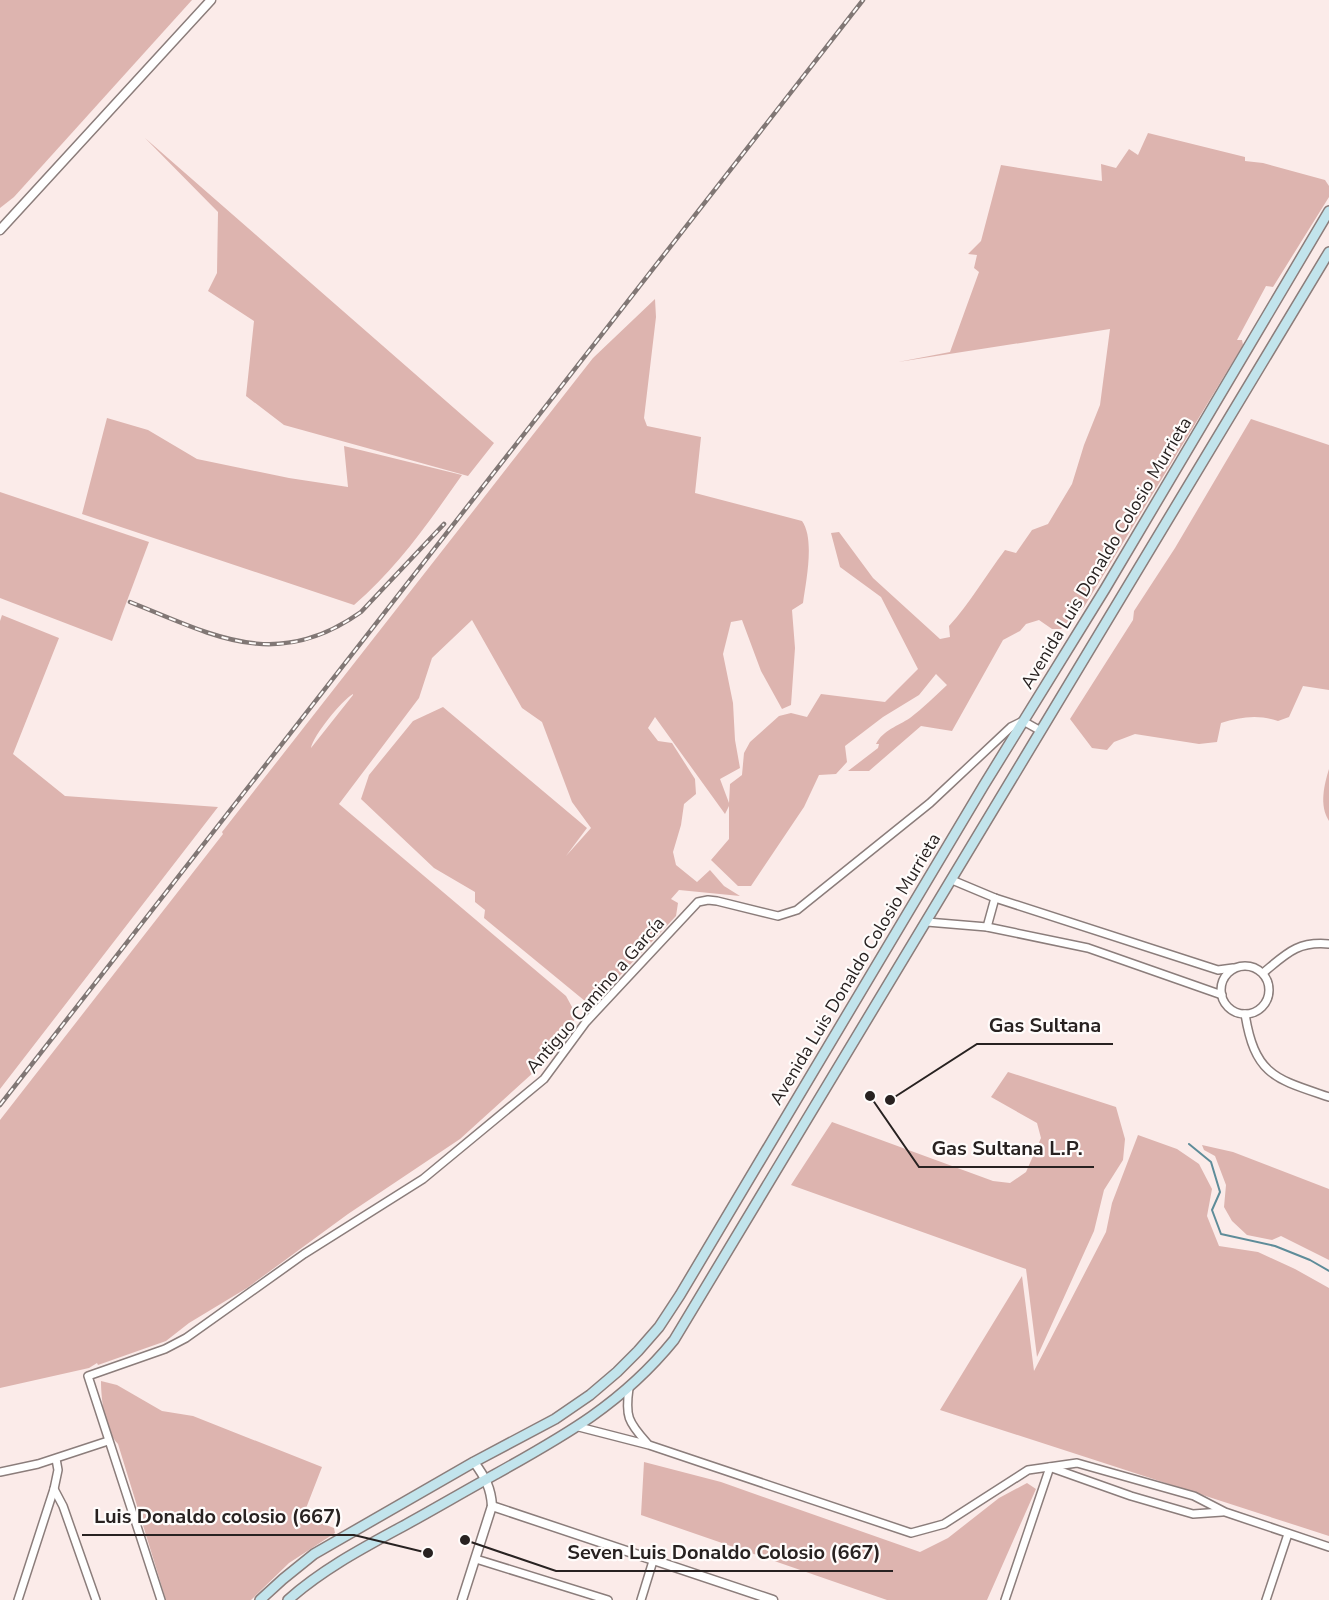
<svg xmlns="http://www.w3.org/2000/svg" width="1329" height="1600" font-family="'Nunito Sans',sans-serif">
<rect width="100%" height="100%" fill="#fbebe9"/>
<g fill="#ddb4af" fill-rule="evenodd">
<path d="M0 0H192L14 197 0 208Z"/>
<path d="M1148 133 1245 157V161L1263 163 1325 180 1329 186V197L1273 287 1266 286 1237 340H1242L1243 345 1084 607 1061 629H1052L1039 620 1026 624 1020 631 1003 640 952 731 921 726 869 771H848L878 748 879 744H876C883 730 898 726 910 718 923 708 935 696 947 685L936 674 919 695 883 717 845 746 847 762 836 774 819 775 804 807 751 886H738L711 860 729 839V806L725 814 655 717 648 728 658 741 672 743 695 779 696 794 684 804 681 825 673 852 676 865 697 882 710 870 724 886 740 896 679 890 671 899 678 903 676 916 591 1006 484 918 485 910 475 902V892L434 868 361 799 369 775 413 721 443 707 587 828 566 856 591 828 572 802 542 722 522 708 472 620 432 658 419 698 339 804 566 996 577 1016 545 1062 460 1139 348 1214 247 1288 189 1323 166 1341 98 1365 97 1363 89 1368 0 1388V1120L223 834 222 832 593 358 655 299 656 317 644 418 647 426 701 437 695 493 802 521C815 539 806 581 803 603L792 610 795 648 791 705 782 709 761 671 742 620 731 622 723 654 733 703 735 740 740 768 720 779 729 803 730 784 742 775 744 753 750 742 779 716 791 713 807 717 821 694 885 702 918 669 881 597 840 567 831 533 839 532 873 578 940 639 950 637 949 626C970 603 986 575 1005 550L1016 553 1032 530 1048 524 1072 484 1084 445 1100 405 1110 329 898 362 950 352 979 272 974 268 977 255 968 254 981 241 1001 165 1102 181 1101 164 1116 168 1129 149 1138 155ZM353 694V695L311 748C313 736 342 700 353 694Z"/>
<path d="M145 138 494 443 468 476 284 425 246 396 254 321 208 291 217 273 218 212Z"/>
<path d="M107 418 148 430 197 459 289 478 348 487 344 446 462 475C429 522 398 567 354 605L82 514Z"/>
<path d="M1251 419 1329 445V690L1303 686 1289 717 1278 721C1258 714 1240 717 1221 723L1217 742 1199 744 1135 734 1114 742 1107 750 1092 748 1070 719 1133 620 1134 611 1175 548Z"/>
<path d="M0 492 149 542 112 641 0 598Z"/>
<path d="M2 615 59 638 13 754 65 796 218 807 0 1089V621Z"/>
<path d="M1329 769V821C1319 806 1324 785 1329 769Z"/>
<path d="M1008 1072 1116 1107 1125 1139 1123 1160 1104 1190 1094 1231 1037 1357 1026 1269 791 1185 832 1122 993 1181 1010 1183 1026 1172 1041 1138 1037 1123 991 1097Z"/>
<path d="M1138 1135 1177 1149 1199 1164 1212 1189 1207 1216 1219 1246 1258 1252 1295 1269 1329 1288V1536L940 1410 1022 1276 1034 1371 1106 1232 1112 1203Z"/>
<path d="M1202 1145 1233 1152 1329 1189V1260L1281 1236 1272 1240 1247 1235 1232 1221 1224 1207 1226 1185 1215 1156 1204 1150Z"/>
<path d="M101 1381 117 1385 162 1411 193 1416 322 1467 303 1516 334 1528 335 1533 289 1563 251 1600H166L118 1444C105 1431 101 1400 101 1381Z"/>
<path d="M644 1462 721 1482 920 1552 948 1538 999 1498 1027 1483 1036 1489 987 1600H887L641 1515Z"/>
</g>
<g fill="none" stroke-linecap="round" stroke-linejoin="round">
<path stroke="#5e8c99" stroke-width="2" d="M1189 1144 1211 1162 1220 1192 1212 1210 1221 1234 1275 1246 1310 1260 1329 1271"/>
<g stroke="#8b7d7b" stroke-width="10">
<g id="minor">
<path d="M952 880 995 898 1218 970 1233 968"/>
<path d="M927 922 987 927 1088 948 1222 995"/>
<path d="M987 927 995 898"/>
<circle cx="1245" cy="990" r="24"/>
<path d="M1263 973C1286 954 1297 941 1329 944"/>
<path d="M1245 1014C1255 1076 1276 1079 1329 1097"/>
<path d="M629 1388C625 1416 628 1422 647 1443"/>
<path d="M579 1427 649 1445 911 1533 944 1524 1028 1470 1077 1463 1194 1496 1225 1512 1329 1547"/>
<path d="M1052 1468 1131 1496 1193 1514 1222 1512"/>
<path d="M0 1472 38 1464 108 1441"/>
<path d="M54 1489 63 1506 96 1600"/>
<path d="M476 1559 608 1600"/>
<path d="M18 1600 54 1489 58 1470 56 1459"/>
<path d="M161 1600 88 1376 165 1349 186 1338 304 1254 423 1179 544 1079 586 1022 698 902 708 900 717 901 778 916 797 910 930 803 1011 727 1023 721 1041 731"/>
<path d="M641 1600 653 1561"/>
<path d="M1005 1600 1050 1467"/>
<path d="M1266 1600 1288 1534"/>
</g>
</g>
<g stroke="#8b7d7b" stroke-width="11">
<g id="tertiary">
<path d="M0 230 211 0"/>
<path d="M492 1506 773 1600"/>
<path d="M462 1600 492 1506C491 1488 485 1477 474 1462"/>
</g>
</g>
<g stroke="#8b7d7b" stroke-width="12">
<g id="secondary">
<path d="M260 1600 283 1579 314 1554 474 1462 555 1419 590 1395 617 1372 638 1351 659 1327 680 1295 984 785 1105 589 1329 211"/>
<path d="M288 1600C324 1568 365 1547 407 1524 436 1508 465 1491 494 1475 564 1436 622 1404 674 1340L1329 252"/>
</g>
</g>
<use href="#minor" stroke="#fff" stroke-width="7"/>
<use href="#tertiary" stroke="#fff" stroke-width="8"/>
<use href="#secondary" stroke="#c2e4ec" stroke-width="9"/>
<g stroke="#817775" stroke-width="4.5">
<g id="rail">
<path d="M130 602C215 636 276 672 361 612L444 524"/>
<path d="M0 1105 863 0"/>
</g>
</g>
<use href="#rail" stroke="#fffcfb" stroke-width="2" stroke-dasharray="7" stroke-linecap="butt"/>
</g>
<g text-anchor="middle" stroke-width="4.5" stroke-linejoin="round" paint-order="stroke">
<g font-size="18" fill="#282221" stroke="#fffcfb">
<text transform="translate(1106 553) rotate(-59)" y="6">Avenida Luis Donaldo Colosio Murrieta</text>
<text transform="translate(855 969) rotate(-59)" y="6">Avenida Luis Donaldo Colosio Murrieta</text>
<text transform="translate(595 995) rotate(-49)" y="6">Antiguo Camino a García</text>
</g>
</g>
<path fill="none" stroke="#282221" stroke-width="2" d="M890 1100L977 1044H1113M870 1096L919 1167H1094M428 1553L354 1535H82M465 1540L556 1571H893"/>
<g fill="#282221" stroke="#fffcfb" stroke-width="2">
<circle cx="890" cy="1100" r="6"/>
<circle cx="870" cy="1096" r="6"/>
<circle cx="428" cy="1553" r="6"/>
<circle cx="465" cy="1540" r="6"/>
</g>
<g font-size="20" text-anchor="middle" font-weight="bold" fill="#282221" stroke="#fffcfb" stroke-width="4.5" stroke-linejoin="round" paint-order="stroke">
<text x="1045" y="1032">Gas Sultana</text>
<text x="1007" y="1155">Gas Sultana L.P.</text>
<text x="218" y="1523">Luis Donaldo colosio (667)</text>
<text x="724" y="1559">Seven Luis Donaldo Colosio (667)</text>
</g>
</svg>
